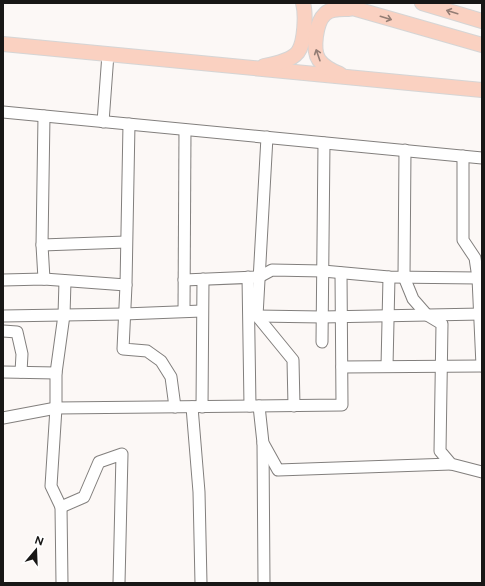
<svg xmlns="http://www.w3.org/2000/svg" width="485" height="586" font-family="Figtree,sans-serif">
<rect width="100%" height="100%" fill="#fcf8f6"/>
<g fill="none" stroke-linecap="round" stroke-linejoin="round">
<g stroke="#827f7d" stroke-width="13">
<g id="minor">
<path d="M3 112 482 158"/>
<path d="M44 116 42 245 44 279"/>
<path d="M103 122 108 54"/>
<path d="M129 124 126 285 123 349 147 351 161 361 171 377 175 407"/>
<path d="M267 137 257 316 293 360 294 406"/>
<path d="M405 150 404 277 413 299 427 315 442 324 440 451 451 464 482 472"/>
<path d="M463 156V240L475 258 478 278 482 366"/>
<path d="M42 245 126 242"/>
<path d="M248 277 250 406"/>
<path d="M3 280 44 279 126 285"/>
<path d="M184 280 259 277 272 270 323 271 389 277 478 278"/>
<path d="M184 311 185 130"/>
<path d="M3 316 124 314 202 311"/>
<path d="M257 316 322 317 482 314"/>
<path d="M3 331 17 332 22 354 21 372"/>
<path d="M322 342 324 143"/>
<path d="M387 366 389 277"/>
<path d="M342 367 482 366"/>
<path d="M3 372 56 373"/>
<path d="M259 406 263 443 278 470 451 464"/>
<path d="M192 407 199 492 201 583"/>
<path d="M202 407 203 279"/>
<path d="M3 418 56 408 342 405 341 273"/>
<path d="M263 443 264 583"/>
<path d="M61 507 84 497 99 462 122 454 119 583"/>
<path d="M62 583 61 507 51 486 56 408V373L64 315 65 281"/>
</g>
</g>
<g stroke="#d5d5d5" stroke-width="16">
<g id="major">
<path d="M335 3 482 45"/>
<path d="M422 3 482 21"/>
<path d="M3 44 482 90"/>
<path d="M264 66C275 64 291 61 298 52 305 42 306 14 303 3"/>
<path d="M340 74C332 71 324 67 319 60 312 50 316 22 325 14 331 8 341 9 349 9"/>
</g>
</g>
<use href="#minor" stroke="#fff" stroke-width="11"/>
<use href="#major" stroke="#fad1c1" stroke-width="14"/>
</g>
<defs><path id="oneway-shaft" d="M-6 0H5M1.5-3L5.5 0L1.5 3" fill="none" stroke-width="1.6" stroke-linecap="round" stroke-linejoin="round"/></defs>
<g stroke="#947d74">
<use href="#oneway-shaft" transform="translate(452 12) rotate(-163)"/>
<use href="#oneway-shaft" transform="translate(386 18) rotate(17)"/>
<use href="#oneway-shaft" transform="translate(318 55) rotate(-109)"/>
</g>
<rect width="485" height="586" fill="none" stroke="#181716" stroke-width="8"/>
<g transform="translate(36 550) rotate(19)" stroke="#ffffff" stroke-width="3" paint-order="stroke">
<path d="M0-3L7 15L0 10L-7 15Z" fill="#181716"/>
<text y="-6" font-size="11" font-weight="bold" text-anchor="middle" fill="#181716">N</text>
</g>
</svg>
